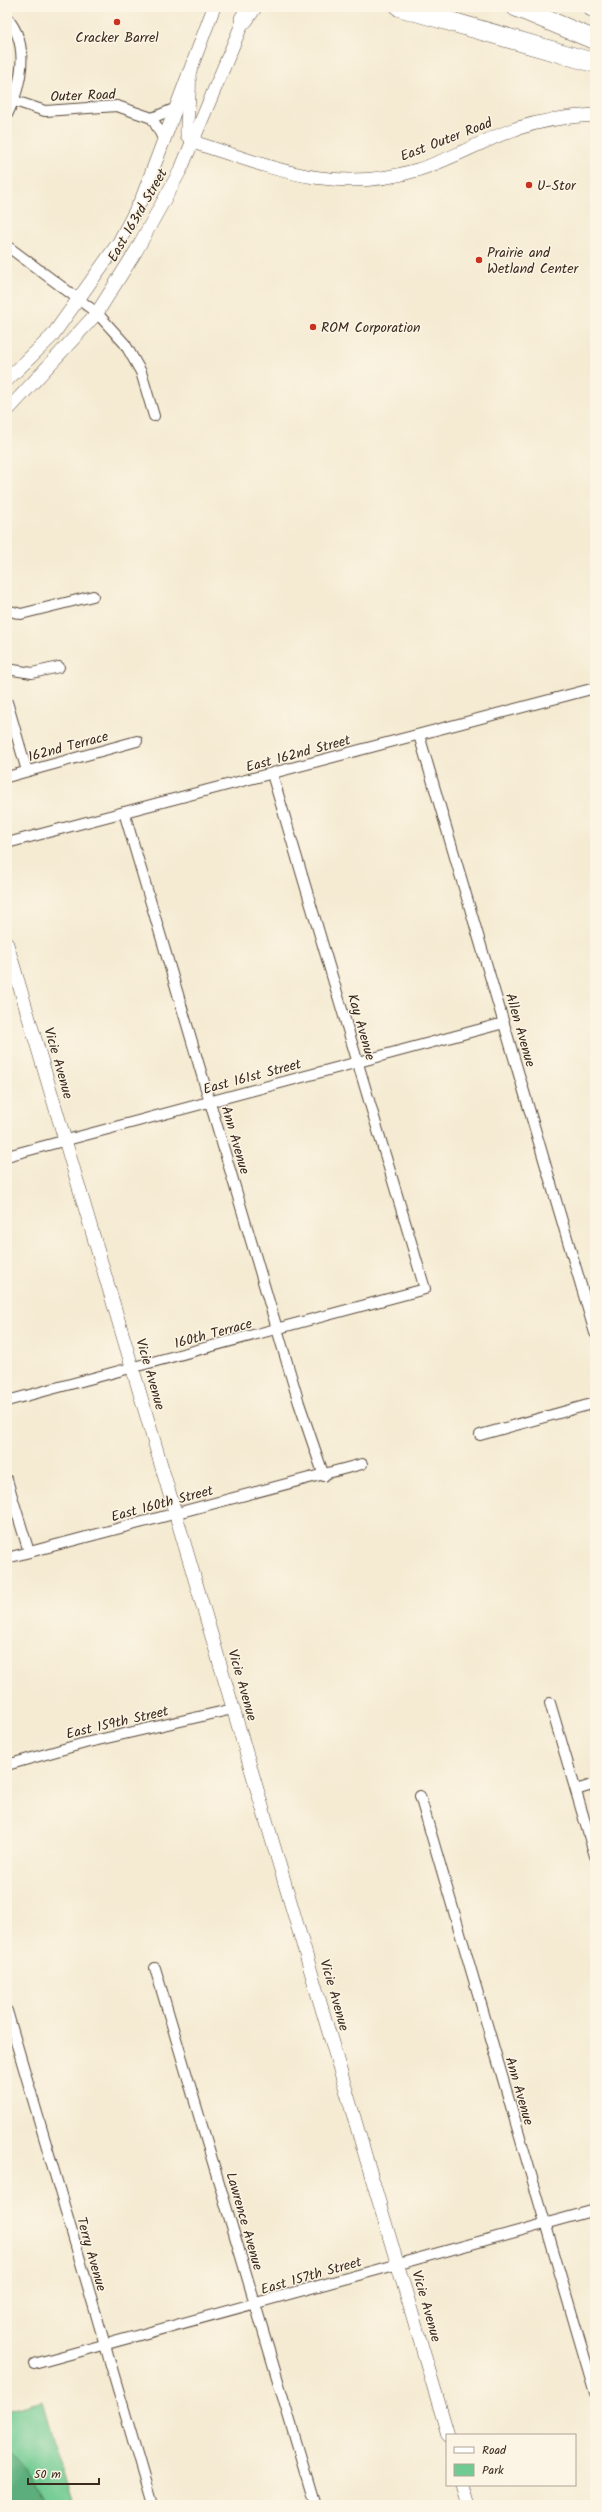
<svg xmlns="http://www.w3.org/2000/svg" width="602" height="2512" font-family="Kalam,sans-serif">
<rect width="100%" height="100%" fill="#fcf5e5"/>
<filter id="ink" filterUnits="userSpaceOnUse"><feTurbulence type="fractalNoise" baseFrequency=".025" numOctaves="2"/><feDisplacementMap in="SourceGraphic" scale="8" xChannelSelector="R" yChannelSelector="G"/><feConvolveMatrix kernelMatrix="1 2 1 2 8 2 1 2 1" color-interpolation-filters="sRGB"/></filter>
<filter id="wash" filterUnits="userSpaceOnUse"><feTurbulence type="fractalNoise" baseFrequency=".012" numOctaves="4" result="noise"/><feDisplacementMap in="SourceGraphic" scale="16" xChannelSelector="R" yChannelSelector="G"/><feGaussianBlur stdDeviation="0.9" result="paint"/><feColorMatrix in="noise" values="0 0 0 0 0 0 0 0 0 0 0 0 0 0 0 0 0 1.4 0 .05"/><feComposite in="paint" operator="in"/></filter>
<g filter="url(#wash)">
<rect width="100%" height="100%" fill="#f5ebd3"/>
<path fill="#70cb92" stroke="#567a58" d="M43 2401 73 2505H46L26 2470 7 2451V2411Z"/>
<path fill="#5caf7c" stroke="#4c6c4d" d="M7 2451 26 2470 46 2505H7Z"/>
</g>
<g filter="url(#ink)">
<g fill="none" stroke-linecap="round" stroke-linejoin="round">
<g stroke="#574739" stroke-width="12">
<g id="minor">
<path d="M7 18C31 45 21 87 7 115"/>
<path d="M15 101 45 111 117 106 152 118 164 140"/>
<path d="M152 118 176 108"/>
<path d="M7 246 97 313 125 344 141 372 154 416"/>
<path d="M7 610 21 614 93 596"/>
<path d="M7 669 32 673 59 667"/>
<path d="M7 702 27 771"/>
<path d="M419 735 595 1333"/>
<path d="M7 777 137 741"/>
<path d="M124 812 299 1403 324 1476"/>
<path d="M7 843 595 688"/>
<path d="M7 1156 504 1023"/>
<path d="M7 1401 425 1289 272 774"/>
<path d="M480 1435 595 1403"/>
<path d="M7 1480 29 1552"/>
<path d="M7 1558 362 1464"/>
<path d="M550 1703 595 1856"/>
<path d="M7 1765 85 1743 233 1709"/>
<path d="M576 1790 595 1784"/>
<path d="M420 1796 595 2393"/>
<path d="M155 1968 315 2505"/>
<path d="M7 2011 152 2505"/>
<path d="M34 2364 595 2210"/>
</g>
</g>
<g stroke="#574739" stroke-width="14">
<g id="tertiary">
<path d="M189 73C191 96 186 114 187 135L193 142C272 167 333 196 417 170 451 160 481 141 515 129 540 121 568 116 595 115"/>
<path d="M7 380 52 336 119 242 142 198 214 7"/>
<path d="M7 411 97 313 136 251 181 169 247 12"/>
<path d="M7 944 448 2435"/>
<path d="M463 2485 469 2505"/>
</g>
</g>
<g stroke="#574739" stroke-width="20">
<g id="motorway">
<path d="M400 7 595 63"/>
<path d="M516 7 595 40"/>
<path d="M592 7 595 8"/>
<path d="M244 19 252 7"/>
</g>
</g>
<use href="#minor" stroke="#fff" stroke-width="10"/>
<use href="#tertiary" stroke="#fff" stroke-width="13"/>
<use href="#motorway" stroke="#fff" stroke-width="19"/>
</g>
</g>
<g fill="#c8321e" stroke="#fcf5e5" stroke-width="1.5">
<circle cx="117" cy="22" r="4"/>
<circle cx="529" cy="185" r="4"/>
<circle cx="479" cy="260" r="4"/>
<circle cx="313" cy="327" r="4"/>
</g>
<g text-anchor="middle" stroke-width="3" stroke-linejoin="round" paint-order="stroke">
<g font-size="14" fill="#3b2a1e" stroke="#fcf5e5" text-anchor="start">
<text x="117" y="42" text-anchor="middle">Cracker Barrel</text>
<text x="537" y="190">U-Stor</text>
<text x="487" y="257">Prairie and<tspan x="487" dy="16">Wetland Center</tspan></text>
<text x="321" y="332">ROM Corporation</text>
</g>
<g font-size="14" fill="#3b2a1e" stroke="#fcf5e5">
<text transform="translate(83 95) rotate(-2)" y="5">Outer Road</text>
<text transform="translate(446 139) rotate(-21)" y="5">East Outer Road</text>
<text transform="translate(137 215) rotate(-60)" y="5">East 163rd Street</text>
<text transform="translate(68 746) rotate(-15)" y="5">162nd Terrace</text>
<text transform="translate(298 753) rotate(-15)" y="5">East 162nd Street</text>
<text transform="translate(362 1027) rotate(74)" y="5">Kay Avenue</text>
<text transform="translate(521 1030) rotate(74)" y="5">Allen Avenue</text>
<text transform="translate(59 1063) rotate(74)" y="5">Vicie Avenue</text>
<text transform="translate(252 1076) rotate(-15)" y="5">East 161st Street</text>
<text transform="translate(236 1140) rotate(74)" y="5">Ann Avenue</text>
<text transform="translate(213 1333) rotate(-15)" y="5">160th Terrace</text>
<text transform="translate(151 1374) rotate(74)" y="5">Vicie Avenue</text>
<text transform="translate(162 1503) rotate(-15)" y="5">East 160th Street</text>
<text transform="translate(243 1685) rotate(74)" y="5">Vicie Avenue</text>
<text transform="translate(117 1722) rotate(-13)" y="5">East 159th Street</text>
<text transform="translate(335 1995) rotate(74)" y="5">Vicie Avenue</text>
<text transform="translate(520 2091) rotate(74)" y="5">Ann Avenue</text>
<text transform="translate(245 2221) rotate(74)" y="5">Lawrence Avenue</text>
<text transform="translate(92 2254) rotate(74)" y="5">Terry Avenue</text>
<text transform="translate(311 2275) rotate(-16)" y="5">East 157th Street</text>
<text transform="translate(427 2306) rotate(74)" y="5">Vicie Avenue</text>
</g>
</g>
<rect width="602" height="2512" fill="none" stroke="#fcf5e5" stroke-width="24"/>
<rect x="446" y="2434" width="130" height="52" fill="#fcf5e5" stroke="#afa495"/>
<rect x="454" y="2447" width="20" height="6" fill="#ffffff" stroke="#afa495"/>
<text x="482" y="2454" font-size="12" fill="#3b2a1e">Road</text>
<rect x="454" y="2464" width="20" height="12" fill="#70cb92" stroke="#afa495"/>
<text x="482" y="2474" font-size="12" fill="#3b2a1e">Park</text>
<path d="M28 2478v6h71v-6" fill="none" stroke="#3b2a1e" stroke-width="2"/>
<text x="34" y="2478" font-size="12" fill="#3b2a1e" stroke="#fcf5e5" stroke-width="3" paint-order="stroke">50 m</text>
</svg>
